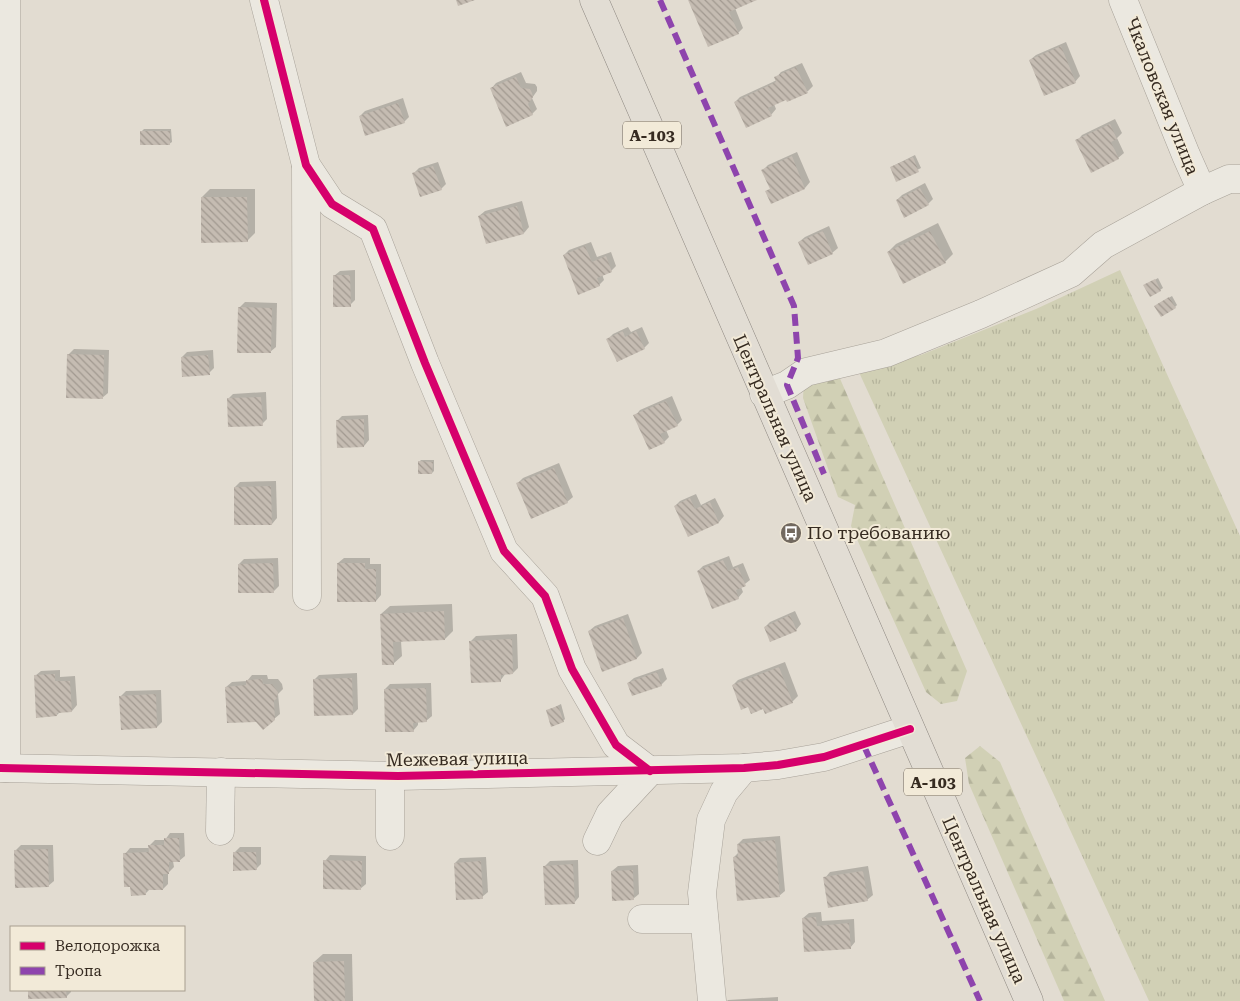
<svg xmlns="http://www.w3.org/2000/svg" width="1240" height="1001" font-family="'Roboto Serif',serif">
<defs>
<pattern id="grass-tufts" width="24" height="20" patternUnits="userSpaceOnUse" patternTransform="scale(1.25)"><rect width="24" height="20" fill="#d1d0b5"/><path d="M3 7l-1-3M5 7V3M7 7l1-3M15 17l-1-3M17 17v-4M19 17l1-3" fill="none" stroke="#b4b39b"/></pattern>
<pattern id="forest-firs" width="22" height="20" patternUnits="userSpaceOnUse" patternTransform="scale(1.25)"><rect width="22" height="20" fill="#d1d0b5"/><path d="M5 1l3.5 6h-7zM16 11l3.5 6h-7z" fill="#b4b39b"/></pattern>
<pattern id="building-back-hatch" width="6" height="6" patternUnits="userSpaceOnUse" patternTransform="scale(1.25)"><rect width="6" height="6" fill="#c5bcb2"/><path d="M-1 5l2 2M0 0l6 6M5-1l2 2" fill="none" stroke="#a19990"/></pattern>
</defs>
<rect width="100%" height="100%" fill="#e2dcd1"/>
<path fill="url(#grass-tufts)" d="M1120 270 1240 536V1001H1149L857 368 921 355 1036 309Z"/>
<g fill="url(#forest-firs)">
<path d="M838 374 967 671 957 701 941 704 926 692 851 526 855 505 838 497 803 398 804 380Z"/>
<path d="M980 746 1000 762 1105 1001H1064L969 784 965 758Z"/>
</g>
<g fill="#0003">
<path d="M690 0H754L735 8 743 28 738 33Z"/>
<path d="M1066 42 1080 76 1075 82 1030 60 1036 55Z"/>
<path d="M802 63 813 86 808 91 788 101 787 98 774 104 776 109 771 115 735 102 740 97 777 80 776 78 781 72Z"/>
<path d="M521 72 526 83 535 84 537 87V91L532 98 537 109 532 114 491 89 496 83Z"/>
<path d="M403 98 409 117 404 122 360 116 365 111Z"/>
<path d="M1115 119 1122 133 1117 138 1124 153 1118 158 1077 141 1082 135Z"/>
<path d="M144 129H171L172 142 169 144 142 131Z"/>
<path d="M797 152 810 182 805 188 771 202 767 191 771 188 763 170 768 165Z"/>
<path d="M915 155 921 168 897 180 891 167Z"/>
<path d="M438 162 446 184 441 189 414 173 419 168Z"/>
<path d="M925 183 933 199 928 204 897 200 902 195Z"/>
<path d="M210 189H255V233L247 241 202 197Z"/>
<path d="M522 201 529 227 524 233 479 216 485 211Z"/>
<path d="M938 223 953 254 945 262 888 252 896 244Z"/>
<path d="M829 226 838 248 832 253 799 242 805 237Z"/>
<path d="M591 242 597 257 611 252 616 266 611 271 602 274 604 280 599 285 564 255 569 250Z"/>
<path d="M355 270V300L350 305 334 276 340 271Z"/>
<path d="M1158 278 1163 288 1151 296 1146 285Z"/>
<path d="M1172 296 1177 305 1175 307 1158 304Z"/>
<path d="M245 302 277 303 276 347 270 352 240 307Z"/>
<path d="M628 327 631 332 642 327 649 343 644 348 608 339 613 334Z"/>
<path d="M74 349 109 350 108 393 102 398 69 354Z"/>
<path d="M213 350 214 368 209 373 182 357 187 352Z"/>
<path d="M266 392 267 419 262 424 228 399 233 394Z"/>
<path d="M672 396 682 420 677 425 666 430 669 437 664 442 635 416 640 410Z"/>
<path d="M368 415 369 440 364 446 337 421 342 416Z"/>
<path d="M421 460H434V471L432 473 419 462Z"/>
<path d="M559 463 573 497 567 502 518 483 523 478Z"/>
<path d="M276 481 277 518 272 524 235 487 240 482Z"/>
<path d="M696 494 701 505 715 498 724 516 719 522 689 535 675 506 680 501Z"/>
<path d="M729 556 733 567 743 563 750 580 741 587 743 592 738 598 698 571 703 566Z"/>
<path d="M278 558 279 586 274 591 239 564 244 559Z"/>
<path d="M344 558H370V564H381V595L376 601 338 563Z"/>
<path d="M452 604 453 631 445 639 401 641 402 656 393 664 381 614 390 606Z"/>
<path d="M795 611 801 624 796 630 765 627 770 622Z"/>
<path d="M628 614 642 653 637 658 603 670 589 631 595 626Z"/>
<path d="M517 634 518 668 513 673H506L500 681 471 641 476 636Z"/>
<path d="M785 662 798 696 792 702 764 708 749 705 733 685 738 680Z"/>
<path d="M663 668 667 679 661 685 628 683 634 678Z"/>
<path d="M60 670V677L75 676 77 705 72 711H61L57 715 35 676 41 671Z"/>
<path d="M357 673 358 709 353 714 314 680 319 675Z"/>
<path d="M252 675H267L268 679H278L282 684 283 689 278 694 280 714 274 719 256 720 226 687 232 682 247 681Z"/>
<path d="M431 683 432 716 426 721H418V725L413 731 385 689 390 684Z"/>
<path d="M161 690 162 722 157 727 121 696 126 691Z"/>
<path d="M561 704 565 719 563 721 547 711Z"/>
<path d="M170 833H184L185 856 179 861H173L174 867 168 873V884L163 889H150L145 894 125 854 130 848H150V845L155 840H165Z"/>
<path d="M780 836 785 891 779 896 734 857 739 852 738 844 743 839Z"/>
<path d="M21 845H53L54 881 48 886 16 850Z"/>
<path d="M240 847H261V864L256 869 235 852Z"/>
<path d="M330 855 366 856V884L360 889 325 861Z"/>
<path d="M486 857 488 892 482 897 455 863 460 858Z"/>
<path d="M578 860 579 897 574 903 545 866 550 861Z"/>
<path d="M638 865 639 894 633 899 612 871 618 866Z"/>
<path d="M868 866 873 895 867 900 825 878 830 872Z"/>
<path d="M821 912 822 921 854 919 855 942 850 948 803 918 809 913Z"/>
<path d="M323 954H352L353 1001H315L314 962Z"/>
<path d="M29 990H71V992L66 997 29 998Z"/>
<path d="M778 997V1001H727L728 1000Z"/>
</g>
<g fill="url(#building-back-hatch)">
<path d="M456 0H475L458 6Z"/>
<path d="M688 0H757L729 12 739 34 708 47Z"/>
<path d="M1061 46 1076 83 1044 96 1029 60Z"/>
<path d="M796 67 808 93 787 102 786 100 768 108 772 116 746 128 734 102 776 82 774 77Z"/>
<path d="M516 77 521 88 530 89 532 93 533 97 528 104 533 115 506 127 490 88Z"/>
<path d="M398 103 405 123 365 136 359 116Z"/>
<path d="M1110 124 1117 139 1111 142 1119 159 1091 173 1075 140Z"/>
<rect x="140" y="131" width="30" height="14"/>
<path d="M792 156 805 189 771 204 765 191 770 189 761 170Z"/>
<path d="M913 157 919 172 896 182 890 167Z"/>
<path d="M433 166 442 190 420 197 412 173Z"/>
<path d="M920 188 929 205 904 218 896 200Z"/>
<path d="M201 197H247L248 242 201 243Z"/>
<path d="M517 206 524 234 486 244 478 216Z"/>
<path d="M823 231 833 254 808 265 798 242Z"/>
<path d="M930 231 946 263 903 284 887 252Z"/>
<path d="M585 246 592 262 606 256 612 272 597 278 600 286 578 295 563 255Z"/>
<path d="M333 275H350L351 307H333Z"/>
<path d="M1155 279 1161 291 1150 297 1143 285Z"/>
<path d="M1169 297 1176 308 1161 317 1154 306Z"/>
<path d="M238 307 272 308 271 353H237Z"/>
<path d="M623 331 625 337 636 331 645 349 617 362 606 339Z"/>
<path d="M67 354 104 355 103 399 66 398Z"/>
<path d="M208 355 210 375 182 377 181 357Z"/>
<path d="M261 397 263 426 228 427 227 398Z"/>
<path d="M666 401 678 426 660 434 665 443 649 450 633 415Z"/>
<path d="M364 419V447L337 448 336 420Z"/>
<path d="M418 461 433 462 432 474H418Z"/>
<path d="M554 468 568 503 531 519 516 483Z"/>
<path d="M271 486 272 525H234V487Z"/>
<path d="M690 498 695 509 710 502 719 523 688 537 674 506Z"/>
<path d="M723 560 728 571 738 567 746 586 736 590 739 599 712 609 697 571Z"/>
<path d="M273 563 274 593H238V564Z"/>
<path d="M337 563H365V569H376V602H337Z"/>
<path d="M444 611 445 640 393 642 394 665H382L380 614Z"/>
<path d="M790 615 797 631 770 642 764 627Z"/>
<path d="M623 618 637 659 602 672 588 631Z"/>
<path d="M512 639 513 674 501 675V682L471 683 469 641Z"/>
<path d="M779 667 793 703 765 714 763 709 751 714 748 707 741 710 732 685Z"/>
<path d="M657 672 662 686 632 696 627 683Z"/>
<path d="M55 674V681H70L72 712 57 713V716L36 718 34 675Z"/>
<path d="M352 678 353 715 314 716 313 679Z"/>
<path d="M262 679 263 684H272L278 692 277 698 274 701 275 720 263 730 256 722 227 723 225 687 246 685V680Z"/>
<path d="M426 688 427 722 413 723 414 732H385L384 689Z"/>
<path d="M156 694 157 728 121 730 119 696Z"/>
<path d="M558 706 564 722 551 727 546 710Z"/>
<path d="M164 838H179L180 862H169V874H163V890H146V895L131 896 130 887H124L123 853 149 852 148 845H164Z"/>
<path d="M775 840 780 897 737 901 733 857 738 856 737 844Z"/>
<path d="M48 849 49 887 15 888 14 850Z"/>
<path d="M233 852H256L257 870 233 871Z"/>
<path d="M323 860 362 861 361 890 323 889Z"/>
<path d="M481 861 483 899 456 900 454 863Z"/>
<path d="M573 864 575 904 545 905 543 866Z"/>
<path d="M633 870 634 900 612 901 611 871Z"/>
<path d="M863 871 868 901 828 908 823 877Z"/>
<path d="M816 917 817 926 849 923 851 949 804 952 802 918Z"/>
<path d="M344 961 345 1001H314L313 962Z"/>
<path d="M28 990H66L67 998 28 999Z"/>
</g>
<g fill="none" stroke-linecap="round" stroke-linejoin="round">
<g stroke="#a8a299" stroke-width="29">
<g id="minor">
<path d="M6 0V768"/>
<path d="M264 0 306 165 332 204 373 229 425 363 504 551 545 596 572 669 616 745 650 771 610 814 597 841"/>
<path d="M1123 0 1186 155 1202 191"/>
<path d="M306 165 307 596"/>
<path d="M764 394 787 385 806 372 886 353 981 314 1071 273 1103 245 1202 191 1229 179H1240"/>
<path d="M0 768 398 776 744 768 778 765 824 757 910 729"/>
<path d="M220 831 221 772"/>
<path d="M390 836V775"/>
<path d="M642 919H704"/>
<path d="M712 1001 702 893 711 820 724 792 744 768"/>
</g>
</g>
<g stroke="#8d8780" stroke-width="29">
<path id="major" d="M594 0 1029 1001"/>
</g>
<use href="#minor" stroke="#ebe8e0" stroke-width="28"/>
<use href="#major" stroke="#e2ddd4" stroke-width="28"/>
<g stroke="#8e44ad" stroke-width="6" stroke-dasharray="12 6" stroke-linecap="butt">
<path d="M660 0 794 306 798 358 787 385 824 474"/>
<path d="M864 746 980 1001"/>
</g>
<g stroke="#f2ead8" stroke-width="11">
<g id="cycleway">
<path d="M264 0 306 165 332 204 373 229 425 363 504 551 545 596 572 669 616 745 650 771"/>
<path d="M0 768 398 776 744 768 778 765 824 757 910 729"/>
</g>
</g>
<use href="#cycleway" stroke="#d6006c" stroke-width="8"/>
</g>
<defs>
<g id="bus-disc" transform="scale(1.125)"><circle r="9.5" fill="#72695f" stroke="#f2ead8"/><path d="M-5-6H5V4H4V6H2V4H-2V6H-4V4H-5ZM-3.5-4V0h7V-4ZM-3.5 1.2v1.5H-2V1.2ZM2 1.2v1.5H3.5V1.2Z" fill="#fff"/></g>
</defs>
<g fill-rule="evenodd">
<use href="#bus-disc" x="791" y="533"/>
</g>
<g text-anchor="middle" stroke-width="4" stroke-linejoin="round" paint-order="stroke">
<g fill="#f2ead8" stroke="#6e6458" stroke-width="1">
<rect x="623" y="121.5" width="58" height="27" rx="4"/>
<rect x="904" y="768.5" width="58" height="27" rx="4"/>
</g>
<g font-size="16" font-weight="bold" fill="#362b21">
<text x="652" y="141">А-103</text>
<text x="933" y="788">А-103</text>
</g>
<g font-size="18" fill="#362b21" stroke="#f2ead8">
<text transform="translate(1162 96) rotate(68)" y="6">Чкаловская улица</text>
<text transform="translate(775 418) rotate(66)" y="6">Центральная улица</text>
<text transform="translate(457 759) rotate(-1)" y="6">Межевая улица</text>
<text transform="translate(984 900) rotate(66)" y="6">Центральная улица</text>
</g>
<g font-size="18" fill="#362b21" stroke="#f2ead8" text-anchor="start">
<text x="807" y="539">По требованию</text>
</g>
</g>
<rect x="10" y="926" width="175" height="65" fill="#f2ead8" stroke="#a79e8f"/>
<rect x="20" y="942" width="25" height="8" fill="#d6006c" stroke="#a79e8f"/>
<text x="55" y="951" font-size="15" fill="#362b21">Велодорожка</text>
<rect x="20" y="967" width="25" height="8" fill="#8e44ad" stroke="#a79e8f"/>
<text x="55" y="976" font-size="15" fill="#362b21">Тропа</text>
</svg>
